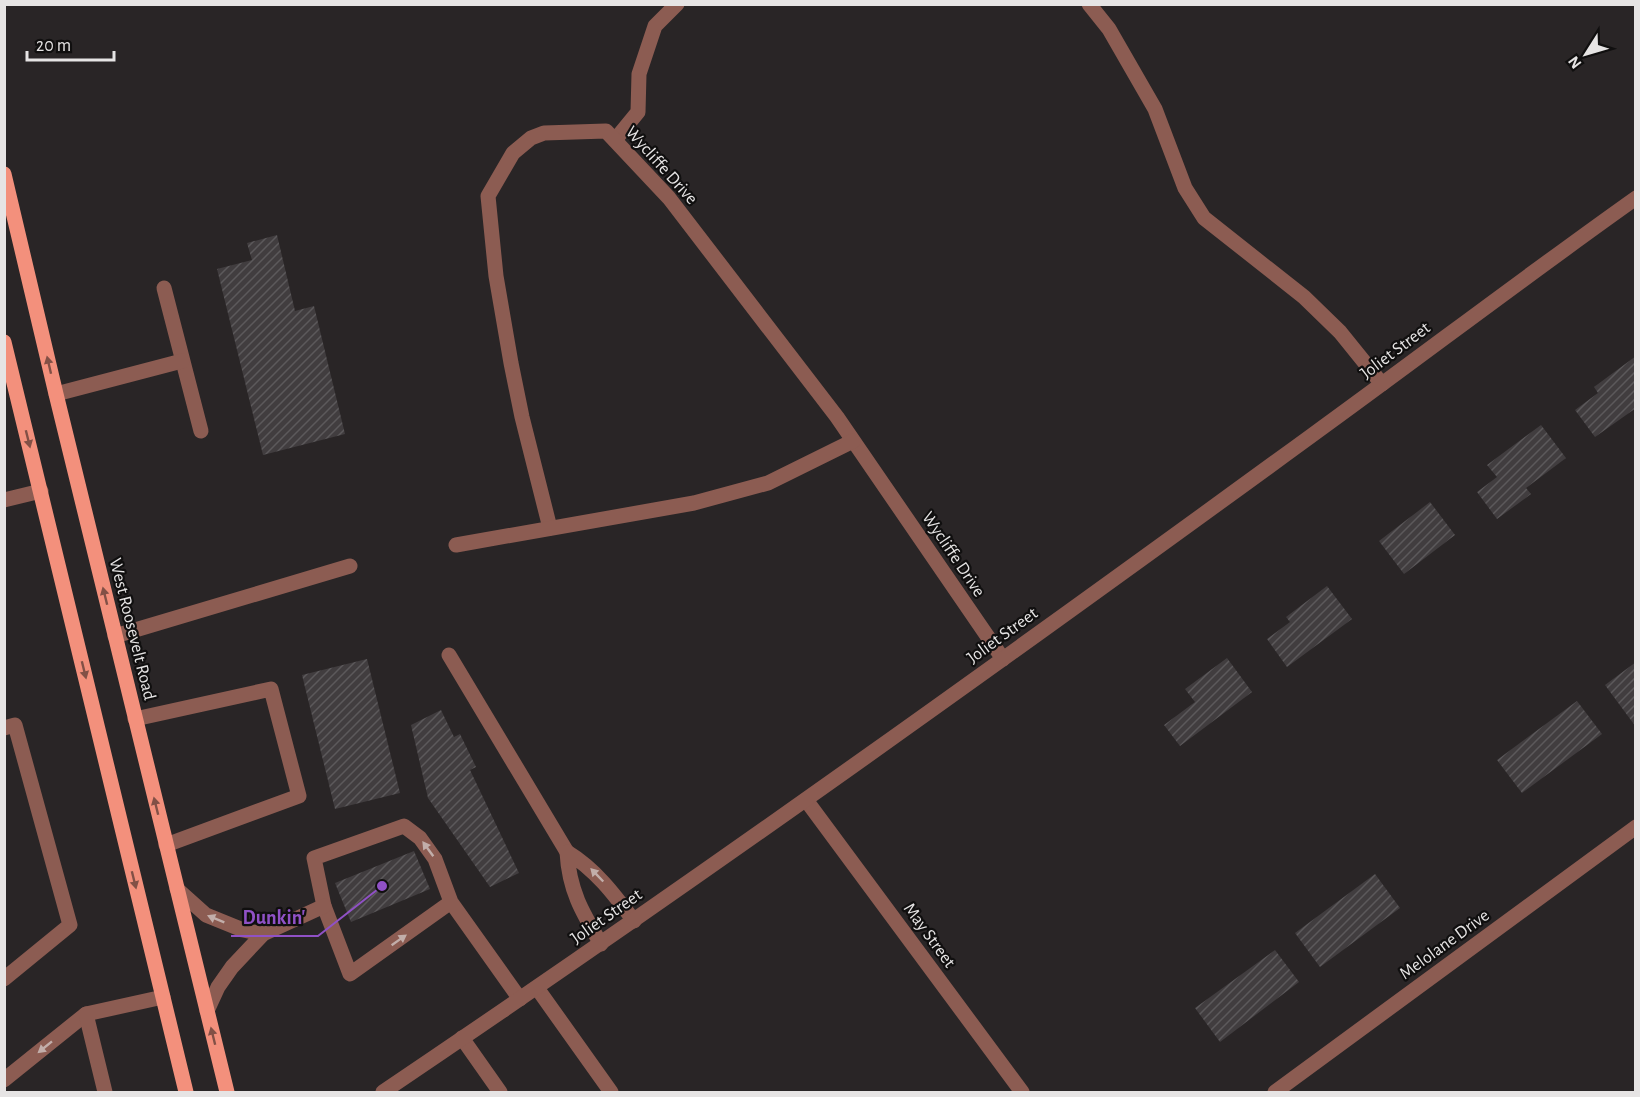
<svg xmlns="http://www.w3.org/2000/svg" width="1640" height="1097" font-family="'Alegreya Sans',sans-serif">
<defs>
<pattern id="building-hatch" width="6" height="6" patternUnits="userSpaceOnUse" patternTransform="scale(1.5)"><rect width="6" height="6" fill="#413d3f"/><path d="M-1 1l2-2M0 6l6-6M5 7l2-2" fill="none" stroke="#5c595b"/></pattern>
</defs>
<rect width="100%" height="100%" fill="#292526"/>
<g fill="url(#building-hatch)">
<path d="M277 235 295 311 314 306 345 434 263 455 217 269 252 260 247 243Z"/>
<path d="M1636 356V408L1595 437 1575 410 1598 393 1594 387Z"/>
<path d="M1541 425 1566 458 1526 488 1531 494 1497 519 1477 492 1497 477 1487 465Z"/>
<path d="M1430 502 1455 535 1404 574 1379 541Z"/>
<path d="M1327 586 1352 619 1287 667 1267 639 1290 622 1286 617Z"/>
<path d="M1227 658 1252 692 1180 746 1164 725 1195 702 1185 689Z"/>
<path d="M367 659 400 793 335 809 302 675Z"/>
<path d="M1636 662V727L1605 685Z"/>
<path d="M1577 701 1602 734 1522 793 1497 760Z"/>
<path d="M441 710 454 737 460 734 476 767 470 770 519 873 490 887 428 798 411 725Z"/>
<path d="M414 851 430 889 351 922 335 883Z"/>
<path d="M1375 874 1400 908 1320 967 1295 933Z"/>
<path d="M1275 950 1299 982 1220 1042 1195 1008Z"/>
</g>
<g fill="none" stroke-linecap="round" stroke-linejoin="round">
<g stroke="#8c5c52" stroke-width="15">
<path d="M1089 4 1109 29 1155 109 1185 188 1204 218 1304 297 1340 332 1382 384"/>
<path d="M615 140 638 112 639 74 655 26 677 4"/>
<path d="M164 288 201 431"/>
<path d="M56 394 182 361"/>
<path d="M4 500 41 491"/>
<path d="M550 528 522 417 511 363 496 276 488 196 513 153 531 138 544 133 606 131 669 198 837 417 1003 659"/>
<path d="M456 545 694 503 768 483 853 441"/>
<path d="M115 636 350 566"/>
<path d="M449 655 567 852"/>
<path d="M135 719 271 689 299 796 166 845"/>
<path d="M4 728 15 725 70 925 4 979"/>
<path d="M806 800 1022 1092"/>
<path d="M177 889 206 915 243 930 263 934"/>
<path d="M451 902 350 974 324 906 314 858 404 826 420 838 435 859 451 902 520 999"/>
<path d="M601 944C582 912 569 890 567 852 595 869 614 894 634 921"/>
<path d="M537 988 611 1092"/>
<path d="M207 1011 218 987 232 967 263 934 324 906"/>
<path d="M462 1038 500 1092"/>
<path d="M4 1080 86 1014"/>
<path d="M105 1092 86 1014 163 997"/>
<path d="M383 1092C697 880 1005 659 1311 436 1420 357 1526 276 1636 198"/>
<path d="M1275 1092 1636 827"/>
</g>
<g stroke="#f3907c" stroke-width="15">
<path d="M4 174 56 394 227 1092"/>
<path d="M4 342 186 1092"/>
</g>
</g>
<defs><path id="oneway-solid" d="M-6-.8H1V-3.2L6.5 0L1 3.2V.8H-6Z" transform="scale(1.5)"/></defs>
<g fill="#825046">
<use href="#oneway-solid" transform="translate(49 365) rotate(-103)"/>
<use href="#oneway-solid" transform="translate(28 439) rotate(76)"/>
<use href="#oneway-solid" transform="translate(105 596) rotate(-104)"/>
<use href="#oneway-solid" transform="translate(84 670) rotate(76)"/>
<use href="#oneway-solid" transform="translate(156 806) rotate(-104)"/>
<use href="#oneway-solid" transform="translate(134 880) rotate(76)"/>
<use href="#oneway-solid" transform="translate(213 1036) rotate(-104)"/>
</g>
<g fill="#c2aeaa">
<use href="#oneway-solid" transform="translate(428 849) rotate(-126)"/>
<use href="#oneway-solid" transform="translate(597 875) rotate(-134)"/>
<use href="#oneway-solid" transform="translate(216 919) rotate(-158)"/>
<use href="#oneway-solid" transform="translate(399 940) rotate(-35)"/>
<use href="#oneway-solid" transform="translate(45 1047) rotate(141)"/>
</g>
<g text-anchor="middle" stroke-width="4.5" stroke-linejoin="round" paint-order="stroke">
<g font-size="18" fill="#e6e4e4" stroke="#100f0f">
<text transform="translate(662 165) rotate(48)" y="6">Wycliffe Drive</text>
<text transform="translate(1395 350) rotate(-37)" y="6">Joliet Street</text>
<text transform="translate(954 554) rotate(56)" y="6">Wycliffe Drive</text>
<text transform="translate(133 629) rotate(76)" y="6">West Roosevelt Road</text>
<text transform="translate(1002 635) rotate(-36)" y="6">Joliet Street</text>
<text transform="translate(606 916) rotate(-35)" y="6">Joliet Street</text>
<text transform="translate(930 935) rotate(54)" y="6">May Street</text>
<text transform="translate(1444 944) rotate(-36)" y="6">Melolane Drive</text>
</g>
</g>
<path fill="none" stroke="#9051c6" stroke-width="2" d="M382 886L318 936H231"/>
<circle fill="#9051c6" stroke="#100f0f" stroke-width="2" cx="382" cy="886" r="6"/>
<g font-size="20" text-anchor="middle" font-weight="bold" fill="#9051c6" stroke="#100f0f" stroke-width="4.5" stroke-linejoin="round" paint-order="stroke">
<text x="274" y="924">Dunkin'</text>
</g>
<rect width="1640" height="1097" fill="none" stroke="#e6e4e4" stroke-width="12"/>
<g transform="translate(1586 54) rotate(233)" stroke="#100f0f" stroke-width="4.5" paint-order="stroke">
<path d="M0-4.5L10 22L0 15L-10 22Z" fill="#e6e4e4"/>
<text y="-9" font-size="16" font-weight="bold" text-anchor="middle" fill="#e6e4e4">N</text>
</g>
<path d="M27 51v9h87v-9" fill="none" stroke="#e6e4e4" stroke-width="3"/>
<text x="36" y="51" font-size="18" fill="#e6e4e4" stroke="#100f0f" stroke-width="4.5" paint-order="stroke">20 m</text>
</svg>
